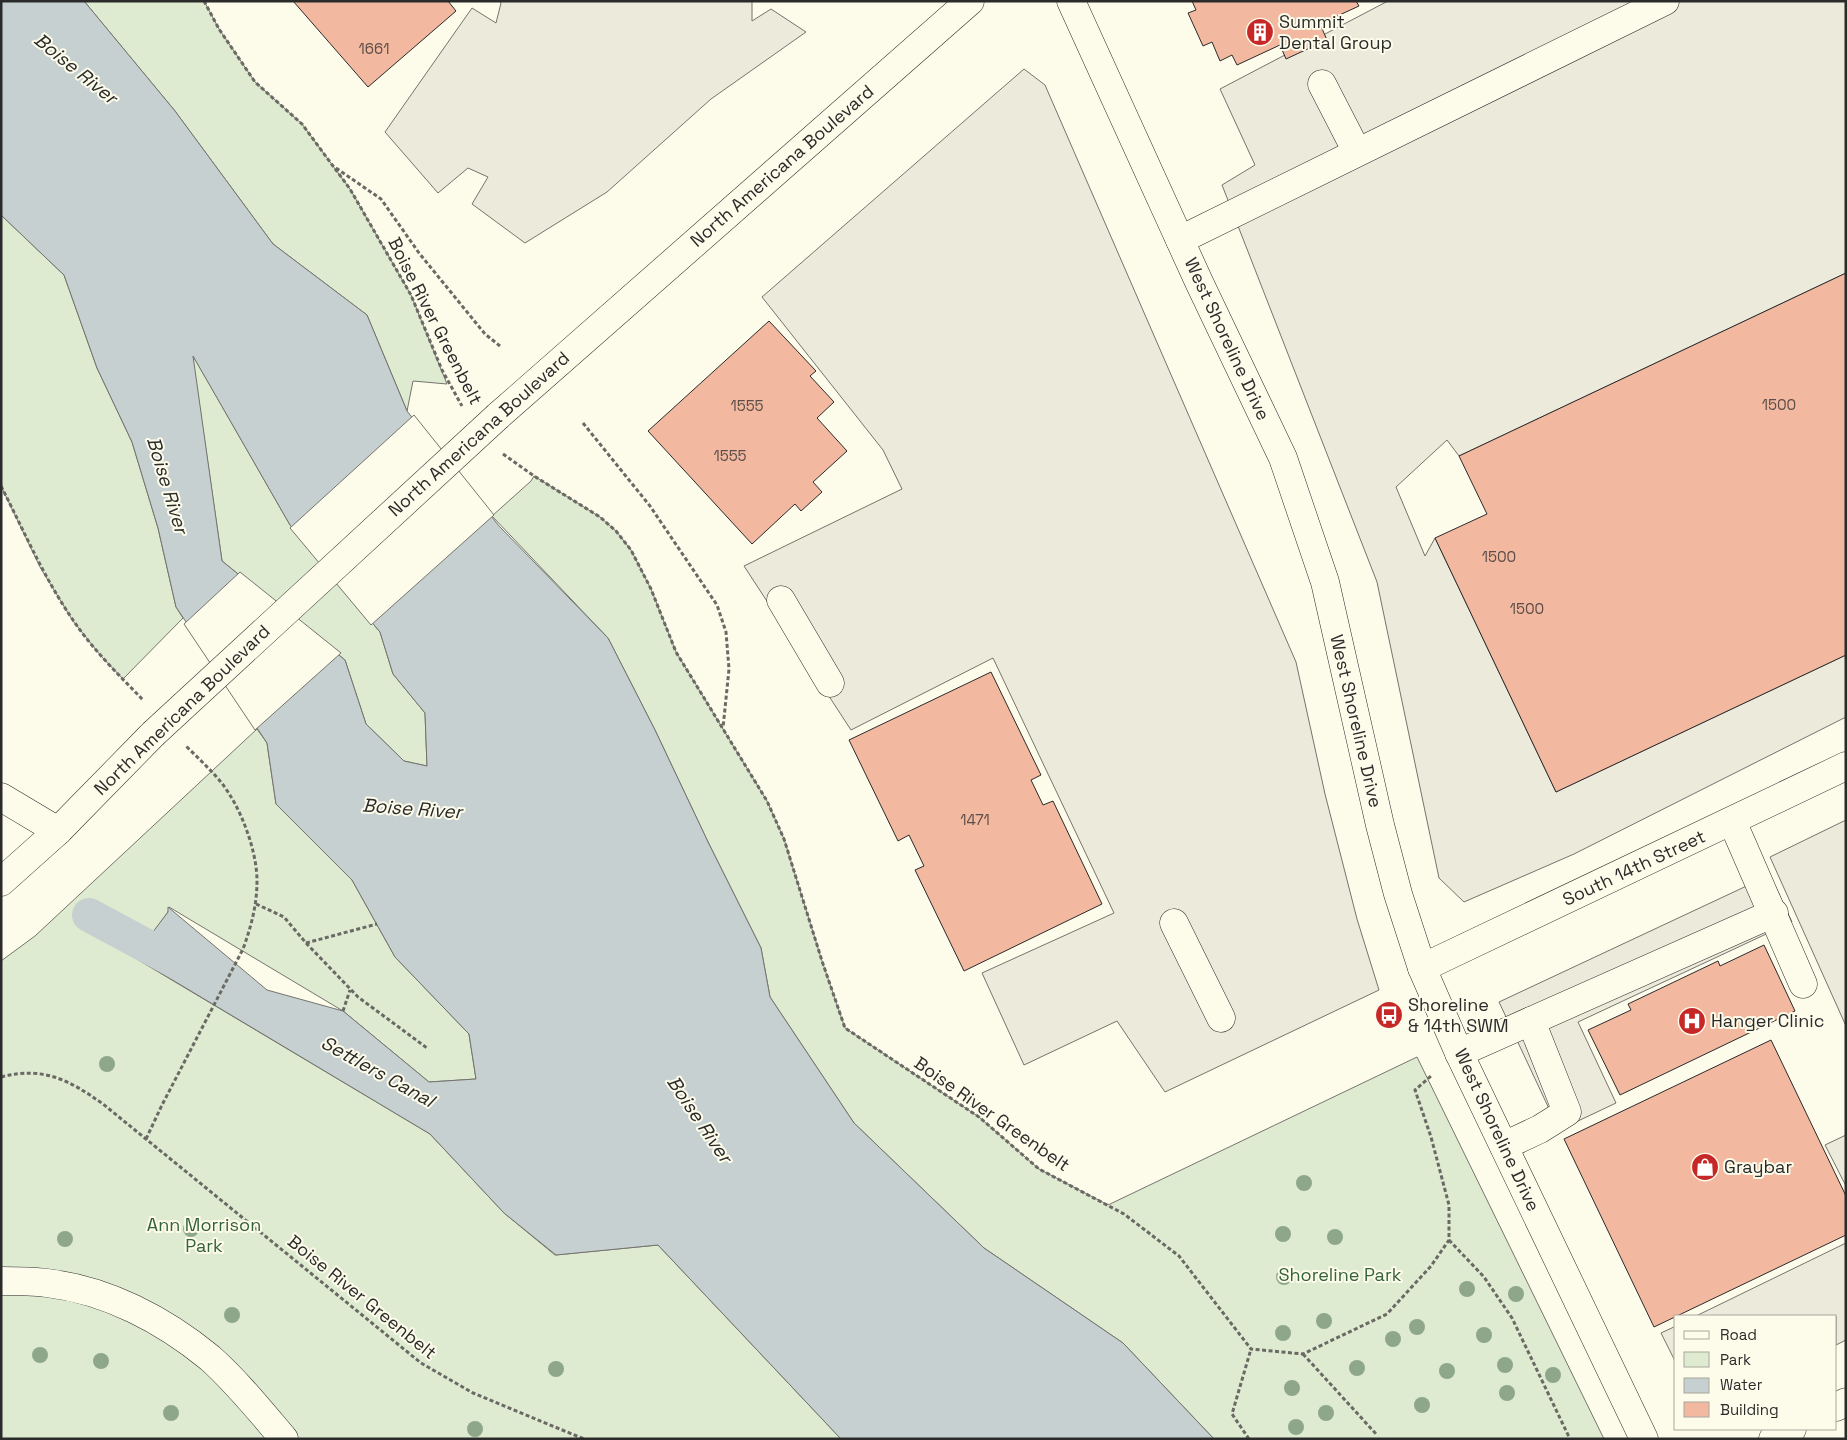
<svg xmlns="http://www.w3.org/2000/svg" width="1847" height="1440" font-family="'Space Grotesk',sans-serif">
<rect width="100%" height="100%" fill="#fdfbea"/>
<g fill="#deebd1" stroke="#74746e">
<path d="M84 1H204L219 29 255 82 302 124 350 189 411 295 447 384 413 381 407 411 367 315 273 244 175 111Z"/>
<path d="M1 215 64 275 97 368 132 442 158 528 176 607 183 618 123 679 101 656 73 621 40 567 1 486Z"/>
<path d="M192 354 290 525 380 632 393 674 425 713 427 766 404 761 366 724 345 660 222 561Z"/>
<path d="M534 476 600 517 616 531 631 550 651 589 676 652 767 801 784 839 822 961 845 1028 979 1117 1039 1169 1108 1205 1417 1057 1604 1439H1214L1123 1343 984 1248 854 1123 770 997 761 948 709 844 655 730 608 638 492 516 531 481Z"/>
<path d="M257 729 267 743 276 804 352 880 395 957 469 1034 476 1079 429 1082 343 1011 169 907 168 912 135 958 430 1134 504 1213 555 1255 658 1245 841 1439H1V961L35 936Z"/>
</g>
<g fill="#eceadb" stroke="#74746e">
<path d="M499 1H752V21L771 9 806 32 711 99 607 192 525 243 472 204 488 177 468 168 438 193 385 132 472 8 496 23 501 3Z"/>
<path d="M1388 1H1846V273L1459 456 1447 440 1396 487 1425 556 1435 538 1556 792 1846 655V717L1574 854 1464 902 1439 878 1377 582 1222 185 1255 165 1220 89Z"/>
<path d="M1024 69 1045 85 1296 662 1325 794 1357 919 1379 990 1165 1092 1117 1021 1024 1065 982 973 1114 913 993 658 851 730 744 566 902 489 883 450 762 297Z"/>
<path d="M1846 820V1026L1770 857Z"/>
<path d="M1770 875 1792 922 1578 1022 1616 1103 1559 1130 1499 1002Z"/>
<path d="M1846 1135V1186L1825 1145Z"/>
<path d="M1846 1243V1340L1836 1345V1316H1696Z"/>
<path d="M1676 1326V1363L1661 1333Z"/>
</g>
<path fill="#c7d0d0" stroke="#74746e" fill-rule="evenodd" d="M1 1H84L175 111 273 244 367 315 407 411 499 526 608 638 655 730 709 844 761 948 770 997 854 1123 984 1248 1123 1343 1214 1439H841L658 1245 556 1255 504 1213 430 1134 134 957 168 912V907L267 990 343 1011 429 1082 476 1079 469 1034 395 957 352 880 276 804 267 743 176 607 158 528 132 442 97 368 64 275 1 215ZM193 356 290 525 380 632 393 674 425 713 427 766 404 761 366 724 345 660 222 561Z"/>
<g fill="#fdfbea" stroke="#74746e">
<path d="M414 415 494 515 371 625 290 528Z"/>
<path d="M240 572 341 653 255 730 184 624Z"/>
</g>
<g fill="none" stroke-linecap="round" stroke-linejoin="round">
<path stroke="#c7d0d0" stroke-width="34" d="M89 915 184 966"/>
</g>
<g fill="#f2b8a0" stroke="#2b2b2b">
<path d="M293 1H448L456 11 368 87Z"/>
<path d="M1192 1H1356L1359 6 1320 24 1327 40 1286 59 1280 45 1237 65 1232 55 1220 61 1212 42 1203 46 1188 13 1196 10Z"/>
<path d="M1846 273V655L1556 792 1435 538 1487 514 1459 456Z"/>
<path d="M769 321 816 371 810 376 834 402 817 418 847 451 813 482 822 492 801 511 795 504 752 544 648 431Z"/>
<path d="M991 672 1041 775 1031 780 1043 805 1053 801 1102 904 964 971 915 870 924 866 909 835 898 841 849 740Z"/>
<path d="M1764 945 1795 1011 1620 1095 1588 1030 1631 1010 1628 1004 1718 961 1720 966Z"/>
<path d="M1771 1040 1846 1196V1235L1654 1327 1564 1139Z"/>
</g>
<g fill="none" stroke-linecap="round" stroke-linejoin="round">
<g stroke="#2b2b2b" stroke-width="29">
<g id="minor">
<path d="M1071 1 1199 282 1283 458 1325 582 1380 825 1398 894 1422 968 1459 1053 1644 1439"/>
<path d="M1322 84 1357 152"/>
<path d="M1180 240 1665 1"/>
<path d="M498 416 970 1"/>
<path d="M781 600 830 683"/>
<path d="M1 797 58 831"/>
<path d="M1732 821 1803 984"/>
<path d="M1 882 58 831 153 734"/>
<path d="M1174 923 1221 1018"/>
<path d="M1422 968 1846 766"/>
<path d="M1459 1053 1774 913"/>
<path d="M1504 1146 1540 1129 1567 1112 1531 1021"/>
<path d="M1 1281C16 1281 32 1281 47 1283 107 1290 164 1320 210 1358 237 1382 261 1412 284 1439"/>
<path d="M1836 1407 1846 1402"/>
<path d="M1773 1439 1792 1429"/>
</g>
</g>
<g stroke="#6a6964" stroke-width="3" stroke-dasharray="4 2.5" stroke-linecap="butt">
<path d="M204 1 219 29 255 82 302 124 350 189 411 295 442 370 462 406"/>
<path d="M336 168 381 199 419 253 485 334 500 346"/>
<path d="M583 423 650 506 717 605 726 632 729 669 723 728"/>
<path d="M503 454 534 476 600 517 616 531 631 550 651 589 676 652 767 801 784 839 822 961 845 1028 979 1117 1039 1169 1124 1214 1179 1256 1251 1349 1303 1354 1387 1314 1431 1266 1449 1240V1205L1431 1137 1415 1090 1431 1076"/>
<path d="M1 486C24 531 44 578 73 620 93 650 119 675 143 700"/>
<path d="M256 904 284 917 306 943 358 997 427 1048"/>
<path d="M306 943 377 924"/>
<path d="M343 1011 350 990"/>
<path d="M1 1077C44 1066 69 1080 103 1104L421 1363 473 1393 584 1439"/>
<path d="M146 1139 162 1105 243 949C251 927 257 905 257 881 257 850 240 805 220 781 209 768 197 757 185 745"/>
<path d="M1449 1240 1484 1277 1512 1318 1570 1439"/>
<path d="M1303 1354 1377 1435"/>
<path d="M1249 1439 1232 1414 1251 1349"/>
</g>
<use href="#minor" stroke="#fdfbea" stroke-width="28"/>
<g stroke="#2b2b2b" stroke-width="29" stroke-linecap="butt">
<path id="minor-bridge" d="M153 734 498 416"/>
</g>
<use href="#minor-bridge" stroke="#fdfbea" stroke-width="28"/>
</g>
<g fill="#8ea78a">
<circle cx="107" cy="1064" r="8"/>
<circle cx="1304" cy="1183" r="8"/>
<circle cx="191" cy="1229" r="8"/>
<circle cx="1283" cy="1234" r="8"/>
<circle cx="1335" cy="1237" r="8"/>
<circle cx="65" cy="1239" r="8"/>
<circle cx="1284" cy="1277" r="8"/>
<circle cx="1467" cy="1289" r="8"/>
<circle cx="1516" cy="1294" r="8"/>
<circle cx="232" cy="1315" r="8"/>
<circle cx="1324" cy="1321" r="8"/>
<circle cx="1417" cy="1327" r="8"/>
<circle cx="1283" cy="1333" r="8"/>
<circle cx="1484" cy="1335" r="8"/>
<circle cx="1393" cy="1339" r="8"/>
<circle cx="40" cy="1355" r="8"/>
<circle cx="101" cy="1361" r="8"/>
<circle cx="1505" cy="1365" r="8"/>
<circle cx="1357" cy="1368" r="8"/>
<circle cx="556" cy="1369" r="8"/>
<circle cx="1447" cy="1371" r="8"/>
<circle cx="1553" cy="1375" r="8"/>
<circle cx="1292" cy="1388" r="8"/>
<circle cx="1507" cy="1393" r="8"/>
<circle cx="1422" cy="1405" r="8"/>
<circle cx="171" cy="1413" r="8"/>
<circle cx="1326" cy="1413" r="8"/>
<circle cx="1296" cy="1427" r="8"/>
<circle cx="475" cy="1429" r="8"/>
</g>
<defs>
<g id="building-disc" transform="scale(1.4375)"><circle r="9.5" fill="#c62828" stroke="#fdfbea"/><path d="M-4-6H4V6H1V3H-1V6H-4ZM-2.5-4.3h1.7v1.8h-1.7ZM.8-4.3h1.7v1.8H.8ZM-2.5-1h1.7V.8h-1.7ZM.8-1h1.7V.8H.8Z" fill="#fff"/></g>
<g id="bus-disc" transform="scale(1.4375)"><circle r="9.5" fill="#c62828" stroke="#fdfbea"/><path d="M-5-6H5V4H4V6H2V4H-2V6H-4V4H-5ZM-3.5-4V0h7V-4ZM-3.5 1.2v1.5H-2V1.2ZM2 1.2v1.5H3.5V1.2Z" fill="#fff"/></g>
<g id="hospital-disc" transform="scale(1.4375)"><circle r="9.5" fill="#c62828" stroke="#fdfbea"/><path d="M-5-5h3v3.5h4V-5h3V5h-3V1.5h-4V5h-3Z" fill="#fff"/></g>
<g id="shop-disc" transform="scale(1.4375)"><circle r="9.5" fill="#c62828" stroke="#fdfbea"/><path d="M-5-2.5h2.3a2.7 3.5 0 0 1 5.4 0H5L5.5 6h-11ZM-1.5-2.5h3a1.5 2.3 0 0 0-3 0Z" fill="#fff"/></g>
</defs>
<g fill-rule="evenodd">
<use href="#building-disc" x="1260" y="32"/>
<use href="#bus-disc" x="1389" y="1015"/>
<use href="#hospital-disc" x="1692" y="1021"/>
<use href="#shop-disc" x="1705" y="1167"/>
</g>
<g text-anchor="middle" stroke-width="4" stroke-linejoin="round" paint-order="stroke">
<g font-size="15" fill="#5d4e48">
<text x="374" y="54">1661</text>
<text x="1779" y="410">1500</text>
<text x="747" y="411">1555</text>
<text x="730" y="461">1555</text>
<text x="1499" y="562">1500</text>
<text x="1527" y="614">1500</text>
<text x="975" y="825">1471</text>
</g>
<g font-size="18" fill="#2b2b2b" stroke="#fdfbea" text-anchor="start">
<text x="1279" y="28">Summit<tspan x="1279" dy="21">Dental Group</tspan></text>
<text x="1408" y="1011">Shoreline<tspan x="1408" dy="21">&amp; 14th SWM</tspan></text>
<text x="1711" y="1027">Hanger Clinic</text>
<text x="1724" y="1173">Graybar</text>
</g>
<g font-size="18" fill="#2b2b2b" stroke="#fdfbea">
<text transform="translate(782 166) rotate(-41)" y="6">North Americana Boulevard</text>
<text transform="translate(435 321) rotate(63)" y="6">Boise River Greenbelt</text>
<text transform="translate(1227 339) rotate(65)" y="6">West Shoreline Drive</text>
<text transform="translate(479 434) rotate(-42)" y="6">North Americana Boulevard</text>
<text transform="translate(182 710) rotate(-44)" y="6">North Americana Boulevard</text>
<text transform="translate(1356 721) rotate(77)" y="6">West Shoreline Drive</text>
<text transform="translate(1634 868) rotate(-25)" y="6">South 14th Street</text>
<text transform="translate(992 1114) rotate(35)" y="6">Boise River Greenbelt</text>
<text transform="translate(1497 1130) rotate(65)" y="6">West Shoreline Drive</text>
<text transform="translate(362 1297) rotate(39)" y="6">Boise River Greenbelt</text>
</g>
<g font-size="18" fill="#34623c" stroke="#fdfbea">
<text x="204" y="1231">Ann Morrison<tspan x="204" dy="21">Park</tspan></text>
<text x="1340" y="1281">Shoreline Park</text>
</g>
<g font-size="19" font-style="italic" fill="#2b2b2b" stroke="#fdfbea">
<text transform="translate(76 68) rotate(39)" y="7">Boise River</text>
<text transform="translate(168 485) rotate(73)" y="7">Boise River</text>
<text transform="translate(412 808) rotate(4)" y="7">Boise River</text>
<text transform="translate(378 1071) rotate(29)" y="7">Settlers Canal</text>
<text transform="translate(700 1119) rotate(56)" y="7">Boise River</text>
</g>
</g>
<rect width="1847" height="1440" fill="none" stroke="#2b2b2b" stroke-width="5"/>
<rect x="1674" y="1315" width="162" height="115" fill="#fdfbea" stroke="#a9a89e"/>
<rect x="1684" y="1331" width="25" height="8" fill="#fdfbea" stroke="#a9a89e"/>
<text x="1720" y="1340" font-size="15" fill="#2b2b2b">Road</text>
<rect x="1684" y="1352" width="25" height="15" fill="#deebd1" stroke="#a9a89e"/>
<text x="1720" y="1365" font-size="15" fill="#2b2b2b">Park</text>
<rect x="1684" y="1378" width="25" height="15" fill="#c7d0d0" stroke="#a9a89e"/>
<text x="1720" y="1390" font-size="15" fill="#2b2b2b">Water</text>
<rect x="1684" y="1402" width="25" height="15" fill="#f2b8a0" stroke="#a9a89e"/>
<text x="1720" y="1415" font-size="15" fill="#2b2b2b">Building</text>
</svg>
